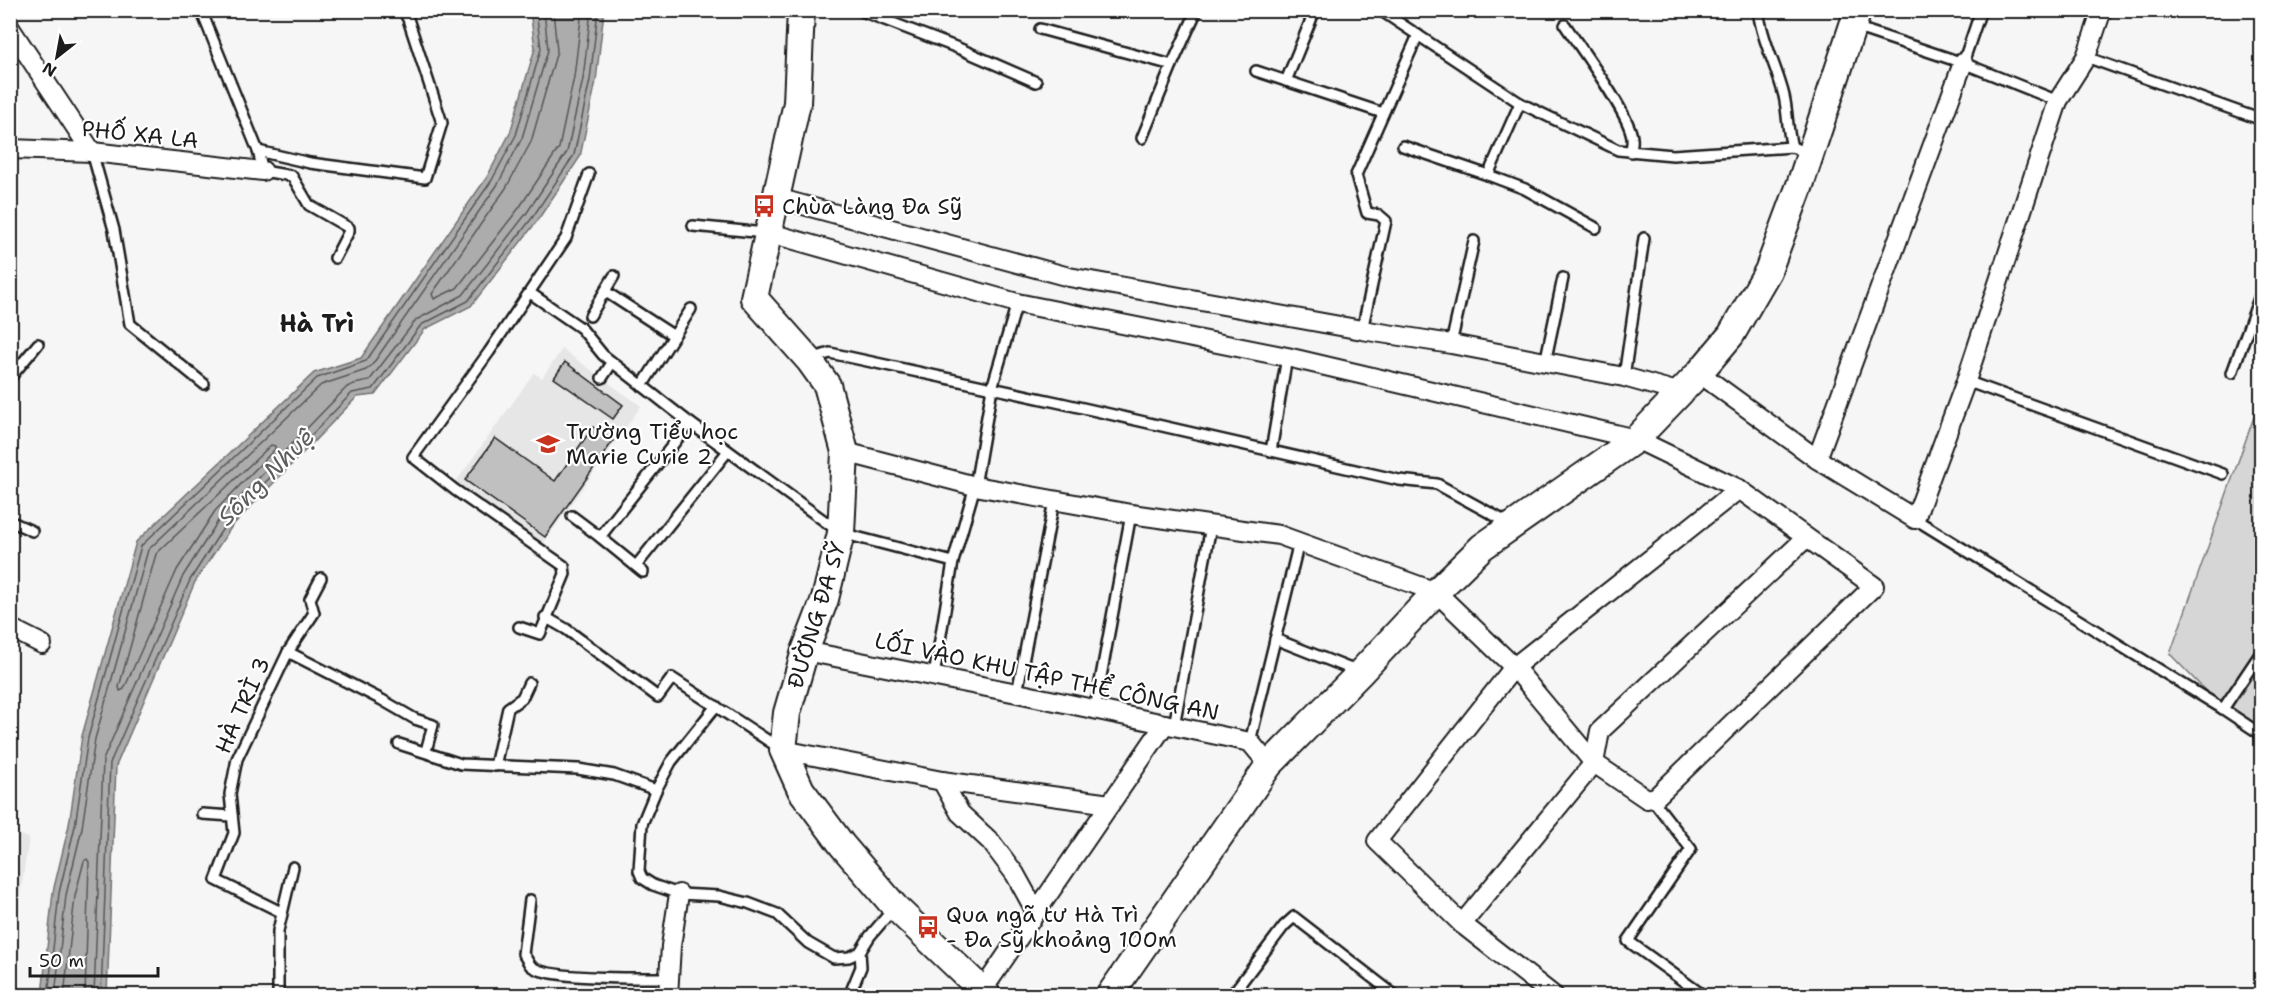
<svg xmlns="http://www.w3.org/2000/svg" width="2272" height="1006" font-family="'Shantell Sans',sans-serif">
<rect width="100%" height="100%" fill="#f6f6f6"/>
<filter id="ink" filterUnits="userSpaceOnUse"><feTurbulence type="fractalNoise" baseFrequency=".0167" numOctaves="2"/><feDisplacementMap in="SourceGraphic" scale="12" xChannelSelector="R" yChannelSelector="G"/><feConvolveMatrix kernelMatrix="1 2 1 2 8 2 1 2 1" color-interpolation-filters="sRGB"/></filter>
<g filter="url(#ink)">
<g fill="#e6e6e6">
<path d="M562 349 641 406 542 545 455 483 534 373 542 378Z"/>
<path d="M11 832 29 838 11 954 10 832Z"/>
</g>
<path fill="#d6d6d6" stroke="#797979" stroke-width="1.5" d="M2261 397V735L2223 709 2170 654Z"/>
<path fill="#acacac" stroke="#727272" stroke-width="1.5" d="M530 11H604L596 81 580 157 537 221 471 306 425 329 375 395 357 397 232 526 195 582 116 766 107 995H42L53 892 69 825 82 736 136 542 314 373 361 358 487 177 510 133 535 48Z"/>
<g fill="none" stroke-linecap="round" stroke-linejoin="round">
<g stroke="#565656" stroke-width="1.5">
<path d="M553 10 557 51 531 142 506 188 432 294 434 299 457 288 519 208 559 148 574 77 582 10"/>
<path d="M271 445 275 446V449L215 511 177 570 124 689 120 691 119 687 156 554Z"/>
<path d="M48 996 59 893 75 826 88 738 141 546 317 378 366 361 492 180 516 135 541 49 536 10"/>
<path d="M55 996 66 895 82 828 95 739 148 550 321 385 366 370 372 365 498 184 522 138 548 50 544 10"/>
<path d="M64 996 75 896 84 861 87 859 89 862 85 996"/>
<path d="M94 996 103 760 183 576 220 518 347 387 354 384 369 381 416 320 463 295 526 214 567 152 583 79 591 10"/>
<path d="M101 996 110 763 190 580 227 522 352 393 373 389 421 325 468 301 532 218 574 155 590 80 598 10"/>
</g>
</g>
<g fill="#c0c0c0" stroke="#1c1c1c" stroke-width="1.5">
<path d="M565 362 623 405 613 419 554 378Z"/>
<path d="M593 427 613 441 545 537 465 480 495 438 555 481Z"/>
</g>
<g fill="none" stroke-linecap="round" stroke-linejoin="round">
<g stroke="#1c1c1c" stroke-width="14">
<g id="lane">
<path d="M201 10 258 151 263 171 292 176 309 205 349 228V231L335 258"/>
<path d="M859 10 958 48 1036 82"/>
<path d="M1380 10 1520 103 1618 150 1673 155 1792 147 1808 153"/>
<path d="M1758 10C1762 41 1777 67 1784 96 1788 113 1787 130 1792 147"/>
<path d="M1565 25C1579 46 1631 116 1632 138 1633 142 1631 147 1631 152"/>
<path d="M1855 27 1963 63 2058 101"/>
<path d="M1040 29 1172 65 1197 10"/>
<path d="M2086 57 2262 120"/>
<path d="M1963 63 1981 10"/>
<path d="M1256 71 1383 113"/>
<path d="M1286 81 1315 10"/>
<path d="M1520 103 1488 175 1525 189 1596 228"/>
<path d="M1142 138 1172 65"/>
<path d="M1403 146 1488 175"/>
<path d="M258 151 310 163 425 178 442 123 408 19 403 10"/>
<path d="M92 152 114 230 130 324 204 384"/>
<path d="M693 226 765 233"/>
<path d="M606 292 674 336"/>
<path d="M530 293 581 328 603 355 690 423 841 533 953 562"/>
<path d="M590 316 614 276"/>
<path d="M1362 330 1386 221 1379 215 1367 213 1356 175 1418 35"/>
<path d="M1451 344 1474 241"/>
<path d="M811 359 830 353 1061 403 1399 480 1437 484 1510 524"/>
<path d="M1545 363 1563 278"/>
<path d="M2232 373 2262 290"/>
<path d="M1624 377 1644 238"/>
<path d="M10 378 38 344"/>
<path d="M602 378 612 363"/>
<path d="M1966 381 2223 474"/>
<path d="M642 386 691 309"/>
<path d="M1271 451 1287 357"/>
<path d="M572 516 600 537 690 423"/>
<path d="M1915 519 2223 709 2262 735"/>
<path d="M10 521 32 531"/>
<path d="M600 537 643 572"/>
<path d="M636 566 728 451"/>
<path d="M545 617 566 629 658 697 672 678 781 749"/>
<path d="M519 627 540 634 565 574 564 566 455 490 413 457 489 352 566 238 589 174"/>
<path d="M1275 639 1356 671"/>
<path d="M288 652 382 700 415 719 433 725 426 751"/>
<path d="M934 676 953 562 975 486 992 388 1017 303"/>
<path d="M1017 693 1054 501"/>
<path d="M716 706 671 762 656 790 642 824 639 871 642 878 653 885 679 894 719 896 748 903 777 914 808 943 834 958 849 957 860 952 870 936 894 908"/>
<path d="M1095 709 1131 514"/>
<path d="M2223 709 2262 651"/>
<path d="M1174 726 1211 526"/>
<path d="M1250 742 1299 542"/>
<path d="M399 744 461 764 578 769 614 775 656 790"/>
<path d="M495 766 508 708 522 698 529 683"/>
<path d="M1652 799 1691 849 1628 941 1704 996"/>
<path d="M202 814 232 816"/>
<path d="M530 900 523 954C526 957 528 963 531 966 546 980 645 978 668 978"/>
<path d="M281 912 216 880 234 833 230 794 237 759 288 652 314 613 310 599 321 578"/>
<path d="M278 996V931L293 867"/>
<path d="M849 996 861 967 860 952"/>
<path d="M1231 996 1284 926 1294 917 1396 996"/>
</g>
</g>
<g stroke="#1c1c1c" stroke-width="22">
<g id="street">
<path d="M10 28 92 152"/>
<path d="M10 149 92 152 263 171"/>
<path d="M777 198 1069 277 1362 330 1451 344 1624 377 1681 393"/>
<path d="M770 233 1017 303 1287 357 1636 439 1739 489 1874 586 1656 797 1647 799 1594 763 1514 667 1436 592 1279 535 1131 514 975 486 845 452"/>
<path d="M1699 373 1817 459 1915 519 1966 381 2058 101 2086 57 2102 10"/>
<path d="M1817 459 1963 63"/>
<path d="M10 628 42 644"/>
<path d="M805 651 1017 693 1250 742 1269 765"/>
<path d="M783 750 942 781 1110 804"/>
<path d="M942 781 960 813 991 842 1015 874 1036 912"/>
<path d="M1462 924 1594 763 1600 731 1806 538"/>
<path d="M982 991 1165 724"/>
<path d="M668 996 671 946 679 894"/>
<path d="M1554 996 1462 924 1377 841 1514 667 1739 489"/>
</g>
</g>
<g stroke="#1c1c1c" stroke-width="30">
<g id="secondary">
<path d="M801 10 797 103 754 298 809 360 827 385 845 452 841 533 825 599 805 651 787 713 783 750 801 790 842 845 895 907 988 996"/>
<path d="M1109 996 1269 765 1360 673 1436 592 1482 547 1636 439 1699 373 1731 335 1768 271 1800 185 1858 10"/>
</g>
</g>
<use href="#lane" stroke="#fff" stroke-width="9"/>
<use href="#street" stroke="#fff" stroke-width="18"/>
<use href="#secondary" stroke="#fff" stroke-width="26"/>
</g>
</g>
<defs>
<g id="bus-bare" transform="scale(1.8)"><path d="M-5-6H5V4H4V6H2V4H-2V6H-4V4H-5ZM-3.5-4V0h7V-4ZM-3.5 1.2v1.5H-2V1.2ZM2 1.2v1.5H3.5V1.2Z" fill="#c8321e" stroke="#fff" stroke-width="2.5" paint-order="stroke"/></g>
<g id="school-bare" transform="scale(1.8)"><path d="M0-5L7-2L0 1L-7-2ZM-4 1L0 2.5L4 1V4Q0 6-4 4Z" fill="#c8321e" stroke="#fff" stroke-width="2.5" paint-order="stroke"/></g>
</defs>
<g fill-rule="evenodd">
<use href="#bus-bare" x="764" y="206"/>
<use href="#school-bare" x="548" y="444"/>
<use href="#bus-bare" x="928" y="927"/>
</g>
<g text-anchor="middle" stroke-width="4.5" stroke-linejoin="round" paint-order="stroke">
<g font-size="22" fill="#1c1c1c" stroke="#fff">
<text transform="translate(140 134) rotate(6)" y="8">PHỐ XA LA</text>
<text transform="translate(816 615) rotate(-73)" y="8">ĐƯỜNG ĐA SỸ</text>
<text transform="translate(1047 676) rotate(12)" y="8">LỐI VÀO KHU TẬP THỂ CÔNG AN</text>
<text transform="translate(242 705) rotate(-66)" y="8">HÀ TRÌ 3</text>
</g>
<g font-size="22" fill="#1c1c1c" stroke="#fff" text-anchor="start">
<text x="782" y="214">Chùa Làng Đa Sỹ</text>
<text x="566" y="439">Trường Tiểu học<tspan x="566" dy="25">Marie Curie 2</tspan></text>
<text x="946" y="922">Qua ngã tư Hà Trì<tspan x="946" dy="25">- Đa Sỹ khoảng 100m</tspan></text>
</g>
<g font-size="24" font-weight="bold" fill="#1c1c1c" stroke="#fff">
<text x="317" y="332">Hà Trì</text>
</g>
<g font-size="24" font-style="italic" fill="#5d5d5d" stroke="#fff">
<text transform="translate(266 477) rotate(-45)" y="8">Sông Nhuệ</text>
</g>
</g>
<rect width="2272" height="1006" fill="none" stroke="#fff" stroke-width="36"/>
<rect x="18" y="18" width="2236" height="970" fill="none" stroke="#1c1c1c" stroke-width="2" filter="url(#ink)"/>
<g transform="translate(57 57) rotate(211)" stroke="#ffffff" stroke-width="4.5" paint-order="stroke">
<path d="M0-4.5L10 22L0 15L-10 22Z" fill="#1c1c1c"/>
<text y="-9" font-size="16" font-weight="bold" text-anchor="middle" fill="#1c1c1c">N</text>
</g>
<path d="M30 967v9h128v-9" fill="none" stroke="#1c1c1c" stroke-width="3"/>
<text x="39" y="967" font-size="18" fill="#1c1c1c" stroke="#ffffff" stroke-width="4.5" paint-order="stroke">50 m</text>
</svg>
